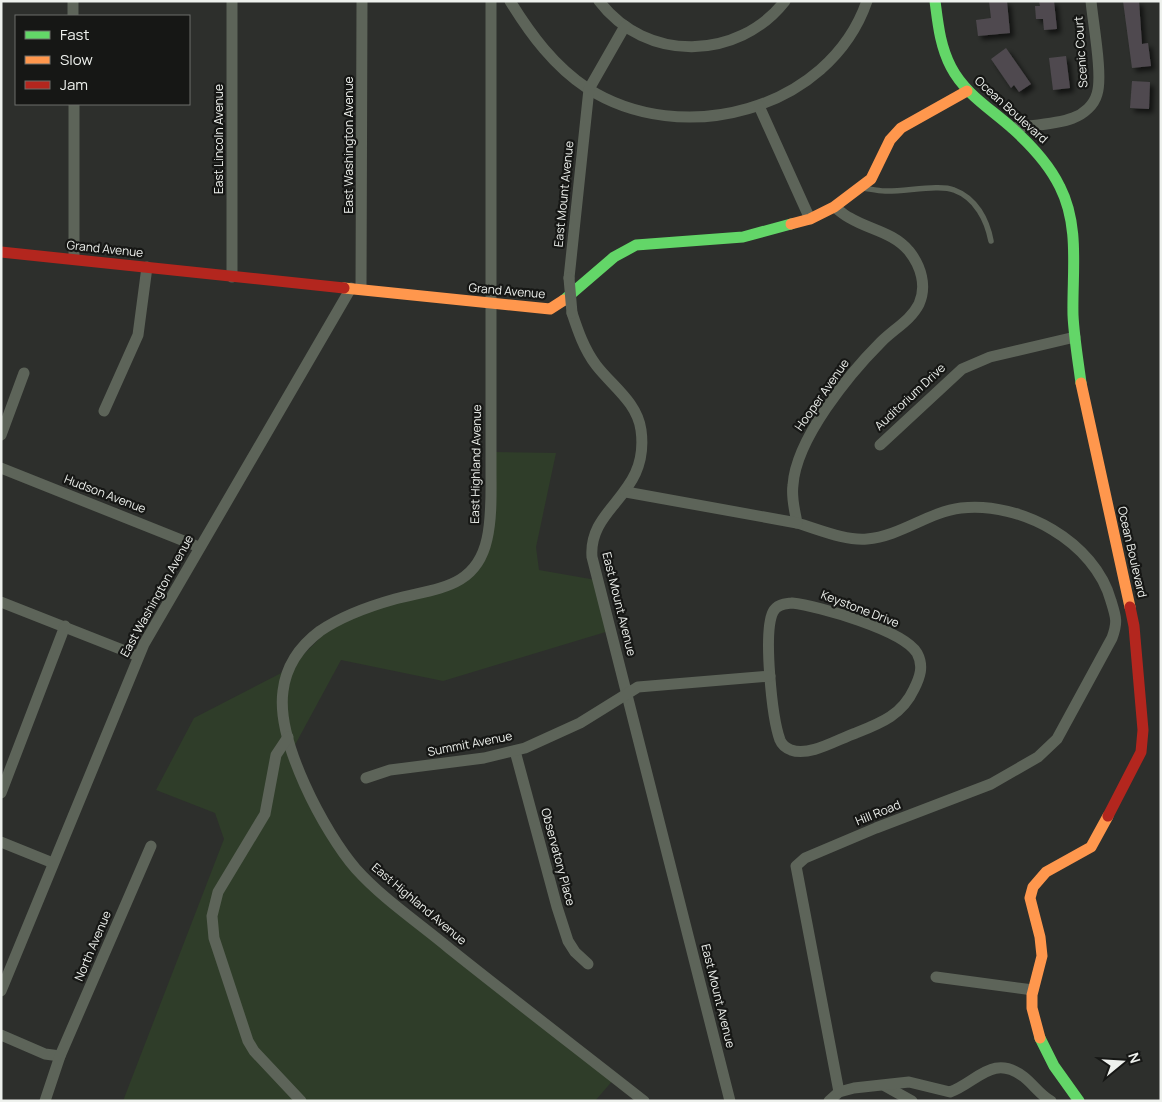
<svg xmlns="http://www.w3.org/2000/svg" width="1162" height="1102" font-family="Manrope,sans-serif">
<defs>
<filter id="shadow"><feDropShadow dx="4" dy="4" stdDeviation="2.5" flood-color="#0009"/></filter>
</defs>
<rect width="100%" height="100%" fill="#2d2f2c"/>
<path fill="#2f3d29" d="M493 452 556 453 536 547 539 570 596 580 609 631 443 681 341 660 289 756 355 866 614 1079 595 1101H123L224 839 215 813 156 790 194 718 289 669 336 622 467 574 491 532Z"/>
<g fill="#4f4a4f" filter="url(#shadow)">
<path d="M989 1H1007L1010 33 978 36 976 20 991 18Z"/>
<path d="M1039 1H1054L1057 29 1044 30 1043 19H1036L1035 6H1040Z"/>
<path d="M1123 1H1139L1142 44 1148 43 1151 66 1132 68Z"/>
<path d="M1006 48 1031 84 1019 92 1014 85 1011 88 991 59Z"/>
<path d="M1066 56 1070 88 1053 90 1049 58Z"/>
<path d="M1132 81 1150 82 1149 109 1130 108Z"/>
</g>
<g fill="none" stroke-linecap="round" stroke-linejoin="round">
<path stroke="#5d6459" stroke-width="5.5" d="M863 188C870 189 878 191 885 191 903 192 940 184 954 190 976 198 987 220 991 241"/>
<g stroke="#5d6459" stroke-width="11">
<path d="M73 1V16"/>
<path d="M491 1V471C491 493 492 517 487 539 476 589 436 588 395 599 370 606 342 616 320 631 300 646 286 666 283 691 276 741 324 832 356 869 383 899 419 923 450 949 514 1000 579 1050 644 1101"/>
<path d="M510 1C531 35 554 66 587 88 681 149 829 111 867 1"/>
<path d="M599 1C646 63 738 61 785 1"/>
<path d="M74 104V259"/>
<path d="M759 106 810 219"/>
<path d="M1012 128C1031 125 1055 125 1073 118 1084 114 1094 105 1097 94 1103 76 1093 23 1091 1"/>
<path d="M834 207C839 210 844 215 850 218 870 230 893 232 909 251 921 266 927 286 919 304 911 320 894 329 881 342 849 374 796 439 793 485 791 498 795 511 797 523 818 529 845 541 867 539 901 536 928 512 961 508 1021 501 1095 542 1111 601 1116 617 1118 622 1112 638L1057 739 1038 757 991 784 876 828 805 858 796 866 839 1092"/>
<path d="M232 277V1"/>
<path d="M569 278 589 89 625 26"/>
<path d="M361 289 362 1"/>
<path d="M572 313C578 331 584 349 596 365 612 386 637 402 641 430 650 496 588 506 592 557L730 1101"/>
<path d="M104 411 138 335 147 267"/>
<path d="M1 435 24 373"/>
<path d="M880 445 962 369 990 357 1075 337"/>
<path d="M1 468 199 547"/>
<path d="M626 492 797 523"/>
<path d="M1 602 138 656"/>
<path d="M792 603C819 606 903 630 917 653 924 666 920 677 914 689 902 715 881 723 856 733 838 739 810 757 791 750 786 748 782 745 780 740 772 718 763 632 773 612 777 604 785 604 792 603Z"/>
<path d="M288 737 276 755 265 814 218 892 212 916 214 938 248 1041 254 1051 301 1101"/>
<path d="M515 751 557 907 568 941 575 952 588 964"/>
<path d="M366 778 390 770 484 758 525 748 580 723 638 687 770 676"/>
<path d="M1 793 65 626"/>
<path d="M1 842 53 863"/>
<path d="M936 977 1033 990"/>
<path d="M1 991 144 644 351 288"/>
<path d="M1 1035 45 1054 60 1056"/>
<path d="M885 1086 912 1101"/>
<path d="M45 1101 60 1056 151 846"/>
<path d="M829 1101 839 1092 854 1088 909 1082 950 1092C977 1082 993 1053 1024 1077 1034 1085 1040 1095 1051 1101"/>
</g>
<g stroke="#63d668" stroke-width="11">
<path d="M935 1C938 24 940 46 951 67 965 94 991 109 1012 128 1031 145 1049 164 1060 187 1080 226 1072 273 1073 315 1074 337 1078 360 1081 383"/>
<path d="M564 300 614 257 636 245 743 237 791 224"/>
<path d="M1040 1038 1054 1066 1079 1101"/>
</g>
<g stroke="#ff974d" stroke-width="11">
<path d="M791 224 810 219 834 207 871 179 890 140 901 128 967 91"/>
<path d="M344 288 550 309 564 300"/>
<path d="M1081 383 1130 607"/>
<path d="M1040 1038 1032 1008V995L1042 956 1040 937 1030 898 1033 887 1046 872 1091 847 1108 816"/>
</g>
<g stroke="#b3261e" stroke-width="11">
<path d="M1 252 344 288"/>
<path d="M1108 816 1141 752 1143 730 1134 626 1130 607"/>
</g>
<path stroke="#5d6459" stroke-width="11" d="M569 278 572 313"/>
</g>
<g text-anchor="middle" stroke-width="4.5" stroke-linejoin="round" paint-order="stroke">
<g font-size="12" fill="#eef1ed" stroke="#161715">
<text transform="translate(1081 52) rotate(-94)" y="4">Scenic Court</text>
<text transform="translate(1011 110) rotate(42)" y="4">Ocean Boulevard</text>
<text transform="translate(219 139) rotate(-90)" y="4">East Lincoln Avenue</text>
<text transform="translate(349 145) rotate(-90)" y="4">East Washington Avenue</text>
<text transform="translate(564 194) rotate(-84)" y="4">East Mount Avenue</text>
<text transform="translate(105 249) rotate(6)" y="4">Grand Avenue</text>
<text transform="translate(507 291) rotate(5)" y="4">Grand Avenue</text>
<text transform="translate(822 395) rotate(-55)" y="4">Hooper Avenue</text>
<text transform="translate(910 397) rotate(-43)" y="4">Auditorium Drive</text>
<text transform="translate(476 464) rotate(-89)" y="4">East Highland Avenue</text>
<text transform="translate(105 494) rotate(21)" y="4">Hudson Avenue</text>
<text transform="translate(1132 552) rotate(77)" y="4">Ocean Boulevard</text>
<text transform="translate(157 596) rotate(-61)" y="4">East Washington Avenue</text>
<text transform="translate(619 604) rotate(76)" y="4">East Mount Avenue</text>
<text transform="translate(860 609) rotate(21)" y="4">Keystone Drive</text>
<text transform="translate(470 744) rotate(-11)" y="4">Summit Avenue</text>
<text transform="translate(878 813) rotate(-22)" y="4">Hill Road</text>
<text transform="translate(558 857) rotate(75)" y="4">Observatory Place</text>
<text transform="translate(419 904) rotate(40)" y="4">East Highland Avenue</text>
<text transform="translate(93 946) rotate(-67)" y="4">North Avenue</text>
<text transform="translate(718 996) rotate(76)" y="4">East Mount Avenue</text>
</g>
</g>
<rect width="1162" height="1102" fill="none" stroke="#eef1ed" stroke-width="5"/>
<rect x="15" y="15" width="175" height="90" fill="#161715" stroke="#6c6e6b"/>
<rect x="25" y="31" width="25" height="8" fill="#63d668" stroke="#6c6e6b"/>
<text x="60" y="40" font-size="15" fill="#eef1ed">Fast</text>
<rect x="25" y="56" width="25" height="8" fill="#ff974d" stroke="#6c6e6b"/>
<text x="60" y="65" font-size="15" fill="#eef1ed">Slow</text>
<rect x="25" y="81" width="25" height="8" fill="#b3261e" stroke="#6c6e6b"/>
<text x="60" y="90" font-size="15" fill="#eef1ed">Jam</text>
<g transform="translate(1122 1062) rotate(72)" stroke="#161715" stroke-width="4" paint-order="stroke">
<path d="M0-4L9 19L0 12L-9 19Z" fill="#eef1ed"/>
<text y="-8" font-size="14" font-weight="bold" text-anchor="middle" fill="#eef1ed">N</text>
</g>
</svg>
